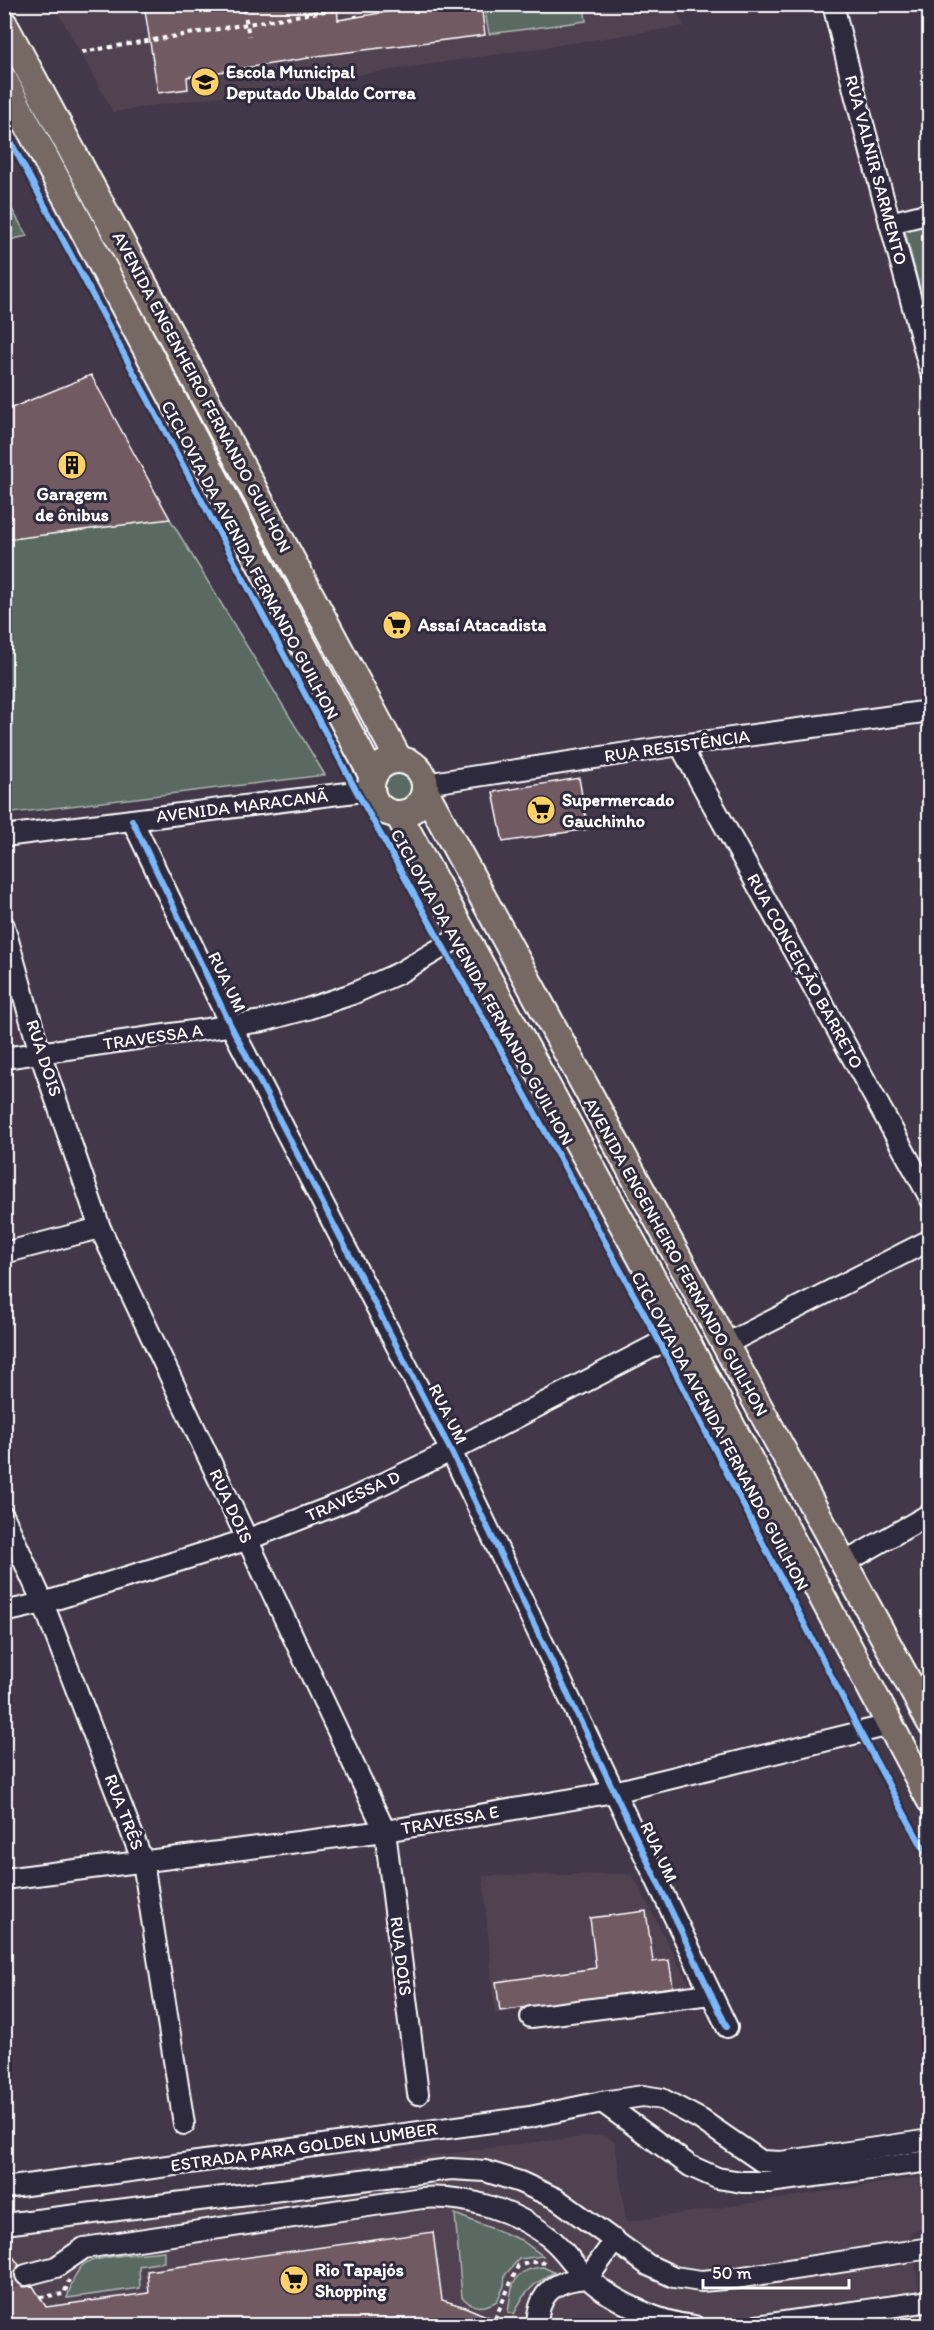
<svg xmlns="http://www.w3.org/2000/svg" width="934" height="2330" font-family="Itim,sans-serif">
<rect width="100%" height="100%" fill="#433849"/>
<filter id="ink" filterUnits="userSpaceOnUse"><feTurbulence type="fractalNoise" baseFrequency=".0167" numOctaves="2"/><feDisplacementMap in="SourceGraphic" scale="12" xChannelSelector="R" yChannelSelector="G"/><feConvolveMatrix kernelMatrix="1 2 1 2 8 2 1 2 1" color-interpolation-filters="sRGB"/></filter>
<g filter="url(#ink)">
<g fill="#514251">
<path d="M672 4 685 26 113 112 54 5Z"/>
<path d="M632 1874 691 1988 495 2014 483 1876Z"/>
<path d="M604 2135 615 2142 626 2222 929 2176V2229L911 2231 923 2325H929H5L4 2214 543 2141Z"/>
</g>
<g fill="#5a6b62" stroke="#acb5b0" stroke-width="1.5">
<path d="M484 5H584L586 21 489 34Z"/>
<path d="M4 197H5L27 236 5 241Z"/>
<path d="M929 217V324L903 224Z"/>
<path d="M170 519 325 775 5 814 4 540Z"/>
<circle cx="395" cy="785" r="19"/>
<path d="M455 2214 521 2240 543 2256 519 2259 505 2275 504 2286 497 2301C483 2309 473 2309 462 2297Z"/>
<path d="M164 2251V2262L139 2266 140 2288 67 2298C71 2286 74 2273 84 2264 94 2256 148 2253 164 2251Z"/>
<path d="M543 2267 554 2272 534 2285 523 2297 514 2314 508 2312C512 2285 512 2269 543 2267Z"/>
</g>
<g fill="#725a64" stroke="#fff" stroke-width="1.5">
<path d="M144 4H337L338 20 434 4H481L485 35 308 57 309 58 187 77 188 89 158 93Z"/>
<path d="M91 375 170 519 4 540V411Z"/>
<path d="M579 778 588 829 503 842 493 792Z"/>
<path d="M646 1911 653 1962 669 1960 673 1987 500 2011 496 1982 596 1968 590 1918Z"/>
<path d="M433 2232 442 2300 465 2307 508 2325H4V2244L19 2265 14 2272 17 2283 23 2287 33 2286 46 2307 149 2293 147 2271Z"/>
</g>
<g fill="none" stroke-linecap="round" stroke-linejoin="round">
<path stroke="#564c5b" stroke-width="20" stroke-dasharray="20 10" stroke-linecap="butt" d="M4 2280 26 2275"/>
<g stroke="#fff" stroke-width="24">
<g id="minor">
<path d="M833 4 855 94 930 370"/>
<path d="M890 223 930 213"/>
<path d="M680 745 930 1198"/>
<path d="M425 784 680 745 930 711"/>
<path d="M132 820 231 1026 451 1451 727 2027"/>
<path d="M4 836 371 790"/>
<path d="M4 926 40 1053 100 1228 385 1831 418 2094"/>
<path d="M4 1058 263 1021 307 1009 352 994 399 973 463 935"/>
<path d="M4 1253 100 1228"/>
<path d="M724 1345 930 1240"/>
<path d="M4 1517 43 1603 143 1862 184 2124"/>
<path d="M844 1563 930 1514"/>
<path d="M4 1612 43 1603 246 1540 349 1500 451 1451 660 1343 680 1329"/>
<path d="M4 1879 385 1831 614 1792 890 1725"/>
<path d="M531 2017 710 1994"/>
<path d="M602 2102 690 2166 717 2178 742 2182H769L930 2161"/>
<path d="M4 2188 530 2117 602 2102 643 2096 662 2099 700 2119 761 2161 781 2162 930 2140"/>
<path d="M4 2224 451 2169 485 2171 520 2182 557 2199 648 2265 674 2277 701 2281 736 2278 930 2248"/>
<path d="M26 2275 56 2267 84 2248 422 2198C465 2195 515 2210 550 2238 564 2249 574 2266 587 2278 613 2301 660 2323 694 2326"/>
<path d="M537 2326C538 2291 556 2280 588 2278L615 2240"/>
<path d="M757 2326 930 2301"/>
</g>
</g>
<g stroke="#fff" stroke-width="30">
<g id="major">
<path d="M4 24 399 760"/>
<path d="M4 80 373 777"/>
<circle cx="398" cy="787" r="27"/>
<path d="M425 791 930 1722"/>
<path d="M398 814 680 1329 930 1800"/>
</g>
</g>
<g stroke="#fff" stroke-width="4" stroke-dasharray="4.5 4.5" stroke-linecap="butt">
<path d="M354 6 356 17"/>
<path d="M244 9 249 36"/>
<path d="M82 52 366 4"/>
<path d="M40 2297 64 2294 69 2280"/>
<path d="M495 2319 518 2266 531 2262 549 2263"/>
</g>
<use href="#minor" stroke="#2f2a3d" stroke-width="20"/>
<use href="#major" stroke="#766964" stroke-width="26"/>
<g stroke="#2f2a3d" stroke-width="10">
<g id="cycleway">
<path d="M4 129 357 792 502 1052 660 1343 860 1732 930 1861"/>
<path d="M132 820 231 1026 451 1451 727 2027"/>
</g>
</g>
<use href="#cycleway" stroke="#7ab7fb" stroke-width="6"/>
</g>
</g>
<defs>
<g id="school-disc" transform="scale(1.5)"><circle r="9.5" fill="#ffd166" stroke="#2f2a3d"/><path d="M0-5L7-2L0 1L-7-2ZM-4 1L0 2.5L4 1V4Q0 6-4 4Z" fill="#111"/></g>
<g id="building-disc" transform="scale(1.5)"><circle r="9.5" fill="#ffd166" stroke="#2f2a3d"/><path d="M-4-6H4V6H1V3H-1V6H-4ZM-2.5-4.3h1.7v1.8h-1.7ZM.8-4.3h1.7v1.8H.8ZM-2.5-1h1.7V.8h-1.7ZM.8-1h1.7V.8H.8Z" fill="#111"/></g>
<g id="supermarket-disc" transform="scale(1.5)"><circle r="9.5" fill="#ffd166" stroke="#2f2a3d"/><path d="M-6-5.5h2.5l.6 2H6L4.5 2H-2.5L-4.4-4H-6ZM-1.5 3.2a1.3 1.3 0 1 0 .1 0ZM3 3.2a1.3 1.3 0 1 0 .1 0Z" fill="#111"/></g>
</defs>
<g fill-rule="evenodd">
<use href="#school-disc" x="205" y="82"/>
<use href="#building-disc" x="72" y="465"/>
<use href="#supermarket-disc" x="397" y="625"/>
<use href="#supermarket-disc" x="541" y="810"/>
<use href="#supermarket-disc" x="294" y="2280"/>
</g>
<g text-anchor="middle" stroke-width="6" stroke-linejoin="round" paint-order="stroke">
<g font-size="18" font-weight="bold" fill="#fff" stroke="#2f2a3d" text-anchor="start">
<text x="226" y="78">Escola Municipal<tspan x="226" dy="21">Deputado Ubaldo Correa</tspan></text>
<text x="72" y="500" text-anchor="middle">Garagem<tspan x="72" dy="21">de ônibus</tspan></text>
<text x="418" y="631">Assaí Atacadista</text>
<text x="562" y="806">Supermercado<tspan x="562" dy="21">Gauchinho</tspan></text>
<text x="315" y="2276">Rio Tapajós<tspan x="315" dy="21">Shopping</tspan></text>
</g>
<g font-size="18" fill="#fff" stroke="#2f2a3d">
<text transform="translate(876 170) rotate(75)" y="6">RUA VALNIR SARMENTO</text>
<text transform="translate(202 392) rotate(62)" y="6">AVENIDA ENGENHEIRO FERNANDO GUILHON</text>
<text transform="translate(250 560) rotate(62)" y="6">CICLOVIA DA AVENIDA FERNANDO GUILHON</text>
<text transform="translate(677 746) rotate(-8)" y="6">RUA RESISTÊNCIA</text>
<text transform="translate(242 806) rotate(-7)" y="6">AVENIDA MARACANÃ</text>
<text transform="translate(805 971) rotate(61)" y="6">RUA CONCEIÇÃO BARRETO</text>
<text transform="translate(227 982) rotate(64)" y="6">RUA UM</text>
<text transform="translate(482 987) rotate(61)" y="6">CICLOVIA DA AVENIDA FERNANDO GUILHON</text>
<text transform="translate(153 1037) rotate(-8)" y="6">TRAVESSA A</text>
<text transform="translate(44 1058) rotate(72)" y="6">RUA DOIS</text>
<text transform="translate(676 1257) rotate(61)" y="6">AVENIDA ENGENHEIRO FERNANDO GUILHON</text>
<text transform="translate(448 1414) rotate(63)" y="6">RUA UM</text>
<text transform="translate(720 1431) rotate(62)" y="6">CICLOVIA DA AVENIDA FERNANDO GUILHON</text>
<text transform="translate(353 1496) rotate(-24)" y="6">TRAVESSA D</text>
<text transform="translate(231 1506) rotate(65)" y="6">RUA DOIS</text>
<text transform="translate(124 1812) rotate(69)" y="6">RUA TRÊS</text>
<text transform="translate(450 1820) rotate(-10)" y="6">TRAVESSA E</text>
<text transform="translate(659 1852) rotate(65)" y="6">RUA UM</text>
<text transform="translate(401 1956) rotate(83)" y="6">RUA DOIS</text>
<text transform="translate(304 2147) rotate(-8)" y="6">ESTRADA PARA GOLDEN LUMBER</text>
</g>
</g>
<rect width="934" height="2330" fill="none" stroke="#2f2a3d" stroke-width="24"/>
<rect x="12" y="12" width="910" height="2306" fill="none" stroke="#fff" stroke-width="2" filter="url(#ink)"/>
<path d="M703 2279v9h146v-9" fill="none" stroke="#ffffff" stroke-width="3"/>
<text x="712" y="2279" font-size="18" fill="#ffffff" stroke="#2f2a3d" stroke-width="4.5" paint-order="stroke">50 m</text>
</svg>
